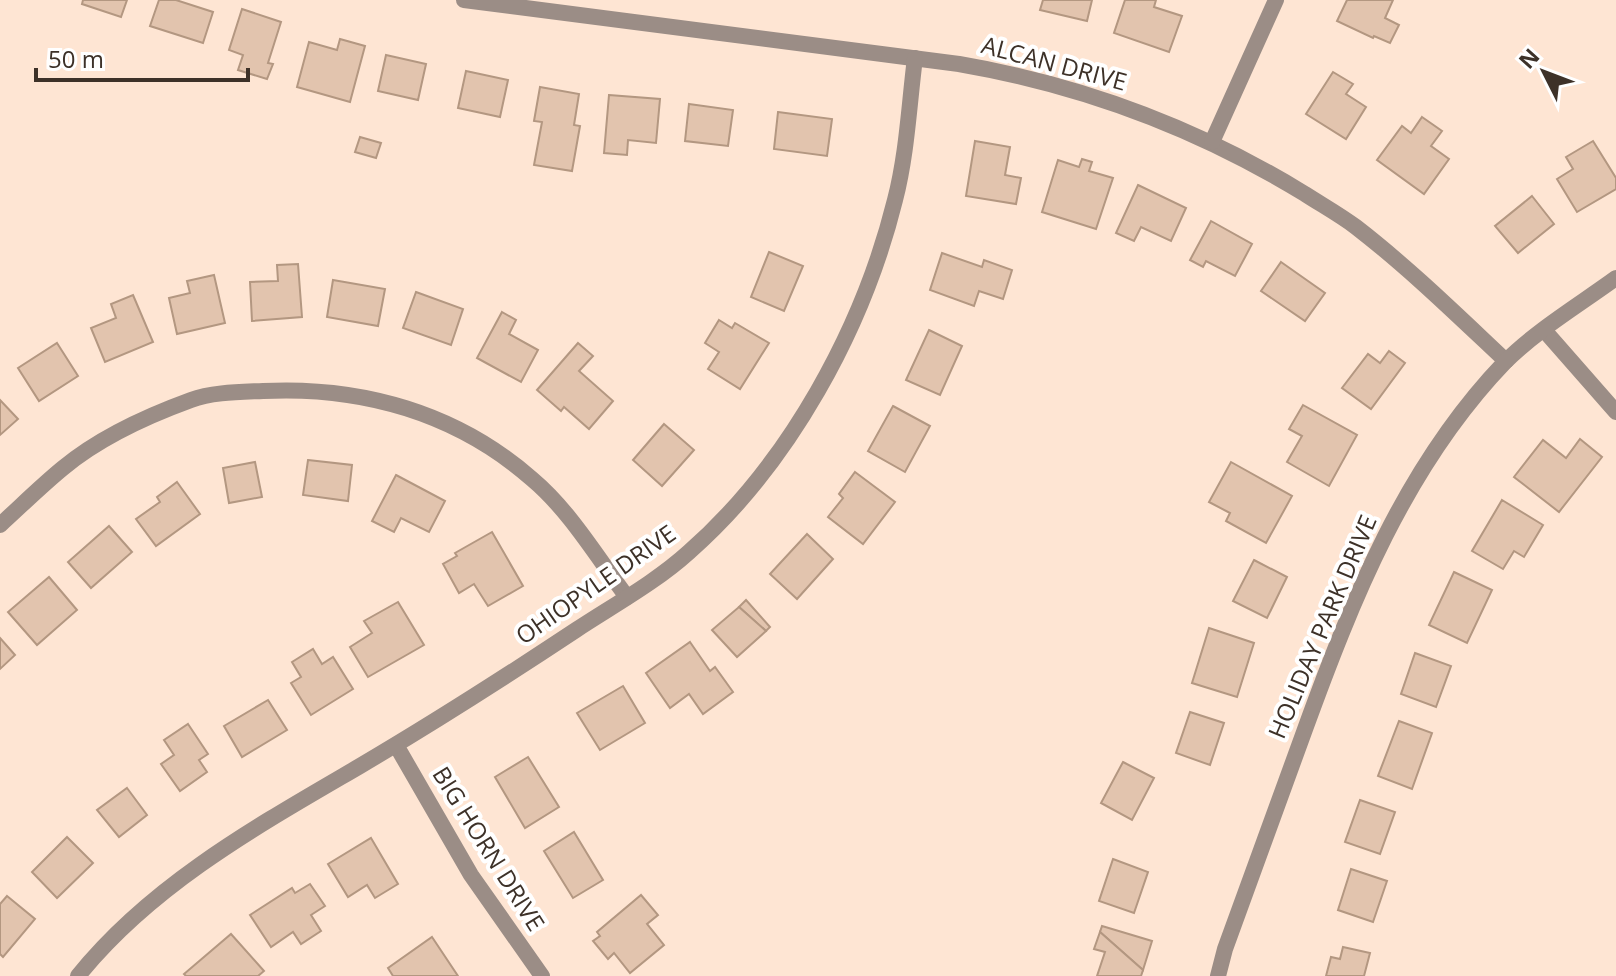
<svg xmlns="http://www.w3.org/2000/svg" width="1616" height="976" font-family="'Open Sans',sans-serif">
<rect width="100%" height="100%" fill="#fee5d3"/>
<g fill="#e2c4ae" stroke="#b39781" stroke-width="2">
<path d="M83 0H127L121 17 82 4Z"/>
<path d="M159 0H176L213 12 203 43 150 26Z"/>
<path d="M1043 0H1092L1087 21 1040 10Z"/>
<path d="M1125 0H1156L1154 7 1182 16 1169 52 1114 33Z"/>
<path d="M1347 0H1393L1385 18 1399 25 1390 43 1374 36 1373 38 1337 21Z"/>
<path d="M242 9 281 22 268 63 273 64 267 79 238 70 243 55 229 50Z"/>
<path d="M340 39 365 46 350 102 297 87 309 42 337 50Z"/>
<path d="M386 55 426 64 418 100 378 91Z"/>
<path d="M466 71 508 80 500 117 458 108Z"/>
<path d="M1333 72 1353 84 1346 94 1366 107 1346 139 1306 114Z"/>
<path d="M540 87 579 94 574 125 580 126 572 171 534 165 542 122 534 121Z"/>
<path d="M609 95 660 99 656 143 628 140 627 155 604 153Z"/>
<path d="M689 104 733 110 728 146 685 141Z"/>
<path d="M778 112 832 119 827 156 774 149Z"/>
<path d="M1422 117 1442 131 1431 146 1449 159 1424 194 1377 160 1402 126 1411 133Z"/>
<path d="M360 137 381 143 376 158 355 152Z"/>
<path d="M975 141 1010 147 1005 175 1021 178 1016 204 966 196Z"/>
<path d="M1593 141 1616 178V189L1577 212 1557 179 1573 169 1566 157Z"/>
<path d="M1082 159 1092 162 1089 171 1113 178 1096 229 1042 212 1058 160 1079 167Z"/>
<path d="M1138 185 1186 208 1171 241 1141 227 1134 241 1116 233Z"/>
<path d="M1532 196 1554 224 1518 253 1495 226Z"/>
<path d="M1211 221 1252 244 1235 276 1206 261 1203 267 1190 260Z"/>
<path d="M769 252 803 266 784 311 751 297Z"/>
<path d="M942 253 982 267 984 260 1012 270 1003 299 979 291 974 306 930 290Z"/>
<path d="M1281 262 1325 293 1305 321 1261 291Z"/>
<path d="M298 264 302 317 252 321 250 282 278 281 277 265Z"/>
<path d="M214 275 225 323 177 334 169 298 190 293 187 281Z"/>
<path d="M333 280 385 289 378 326 327 317Z"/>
<path d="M416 292 463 309 451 345 403 328Z"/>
<path d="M133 295 153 342 105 362 91 328 116 318 111 304Z"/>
<path d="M502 312 516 320 509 334 538 350 521 382 477 358Z"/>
<path d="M719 320 732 328 735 323 769 343 740 389 708 369 719 352 705 343Z"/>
<path d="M929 330 962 346 940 395 906 380Z"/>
<path d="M57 343 78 376 39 401 18 368Z"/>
<path d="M578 343 593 356 579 371 613 401 589 429 564 407 561 411 537 390Z"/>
<path d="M1389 351 1405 363 1371 409 1342 388 1368 354 1380 363Z"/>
<path d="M0 400 18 419 0 435Z"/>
<path d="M1303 405 1357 435 1329 486 1287 462 1302 436 1289 429Z"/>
<path d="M893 406 930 426 905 472 868 451Z"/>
<path d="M664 424 694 450 662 486 633 460Z"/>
<path d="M1580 439 1602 457 1559 512 1514 477 1543 440 1566 458Z"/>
<path d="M308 460 352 465 348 501 303 495Z"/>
<path d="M255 462 262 497 229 503 223 468Z"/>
<path d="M1231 462 1292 496 1266 543 1226 521 1230 513 1209 502Z"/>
<path d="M855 472 895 502 863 544 828 517 843 498 839 494Z"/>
<path d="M396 475 445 501 429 532 401 518 394 532 372 521Z"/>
<path d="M177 482 200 514 156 546 136 519 160 502 157 497Z"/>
<path d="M1502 500 1543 525 1524 557 1514 551 1503 569 1472 551Z"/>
<path d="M109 526 132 552 91 588 68 562Z"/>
<path d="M492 532 523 586 488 606 474 584 459 593 443 564 457 556 455 553Z"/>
<path d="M807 534 833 559 797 599 770 574Z"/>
<path d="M1254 560 1287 577 1267 618 1233 601Z"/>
<path d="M1454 572 1492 590 1467 643 1429 625Z"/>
<path d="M49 577 77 610 37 645 8 612Z"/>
<path d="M746 600 770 627 766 631 739 607Z"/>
<path d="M398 602 424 645 368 677 350 647 372 633 364 621Z"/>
<path d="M739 607 766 631 737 657 712 630Z"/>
<path d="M1209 628 1254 643 1237 697 1192 683Z"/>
<path d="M0 638 15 655 0 669Z"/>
<path d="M690 642 710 671 715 667 733 692 703 714 689 694 670 708 646 673Z"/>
<path d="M313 649 322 664 333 657 353 689 311 715 291 683 301 677 292 662Z"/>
<path d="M1415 653 1451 666 1436 707 1401 694Z"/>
<path d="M623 686 645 723 600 750 577 713Z"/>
<path d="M268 700 287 730 242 757 224 726Z"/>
<path d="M1190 712 1224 723 1210 765 1176 753Z"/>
<path d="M1399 721 1432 733 1412 789 1378 776Z"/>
<path d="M188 724 208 754 199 760 207 772 180 791 161 764 174 755 164 740Z"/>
<path d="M528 757 559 807 525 828 495 777Z"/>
<path d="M1123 762 1154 778 1132 820 1101 803Z"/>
<path d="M127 788 147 815 119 837 97 810Z"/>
<path d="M1360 800 1395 812 1380 854 1345 842Z"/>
<path d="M574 832 603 880 573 898 544 851Z"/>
<path d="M67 837 93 863 57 898 32 872Z"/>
<path d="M371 838 398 884 375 898 367 885 348 897 328 864Z"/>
<path d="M1113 859 1148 872 1134 913 1099 901Z"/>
<path d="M1351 869 1387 881 1373 922 1338 910Z"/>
<path d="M310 884 325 906 311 915 321 931 301 944 293 932 271 947 250 915 292 888 295 893Z"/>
<path d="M641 895 658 915 647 924 664 945 630 973 614 953 608 959 593 941 600 936 597 932Z"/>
<path d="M7 896 35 919 3 957 0 954V904Z"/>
<path d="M1102 926 1152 941 1143 970 1100 932Z"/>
<path d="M1100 932 1143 970 1141 976H1097L1105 952 1094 949Z"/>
<path d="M231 934 264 971 258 976H186L184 974Z"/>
<path d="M432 937 458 976H393L388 968Z"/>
<path d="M1343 947 1370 953 1364 976H1326L1331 957 1340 959Z"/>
</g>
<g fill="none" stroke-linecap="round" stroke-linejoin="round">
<g stroke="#9b8d86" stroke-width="16">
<path d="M464 0 959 64C1081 85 1199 129 1305 194 1322 205 1340 215 1356 227 1409 268 1457 315 1506 361"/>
<path d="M1212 142 1276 0"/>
<path d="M1544 330 1616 412"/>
<path d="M0 525C21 506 41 486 63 468 99 438 147 416 191 400 212 392 240 392 263 391 362 386 457 413 532 479 570 511 597 557 627 597"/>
<path d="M396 745 471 875 542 976"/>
<path d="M78 976C152 884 259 825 360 766 433 723 505 677 576 630 614 605 656 582 689 552 789 464 863 329 895 200 907 154 909 105 915 58"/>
<path d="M1218 976 1225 949C1251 877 1278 804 1304 732 1352 600 1405 466 1505 362 1537 330 1579 305 1616 278"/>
</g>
</g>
<g text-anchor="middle" stroke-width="8" stroke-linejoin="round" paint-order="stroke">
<g font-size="24" fill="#3d3128" stroke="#fff">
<text transform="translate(1054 64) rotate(15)" y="8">ALCAN DRIVE</text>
<text transform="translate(596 585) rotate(-35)" y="8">OHIOPYLE DRIVE</text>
<text transform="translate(1323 627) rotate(-67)" y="8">HOLIDAY PARK DRIVE</text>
<text transform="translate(488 849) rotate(58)" y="8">BIG HORN DRIVE</text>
</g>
</g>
<g transform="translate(1544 72) rotate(312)" stroke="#ffffff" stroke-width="6" paint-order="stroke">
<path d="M0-6L14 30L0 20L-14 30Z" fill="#3d3128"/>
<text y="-12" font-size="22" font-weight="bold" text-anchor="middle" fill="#3d3128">N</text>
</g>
<path d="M36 68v12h212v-12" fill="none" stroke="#3d3128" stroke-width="4"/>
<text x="48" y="68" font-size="24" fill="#3d3128" stroke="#ffffff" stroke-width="6" paint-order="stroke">50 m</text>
</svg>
